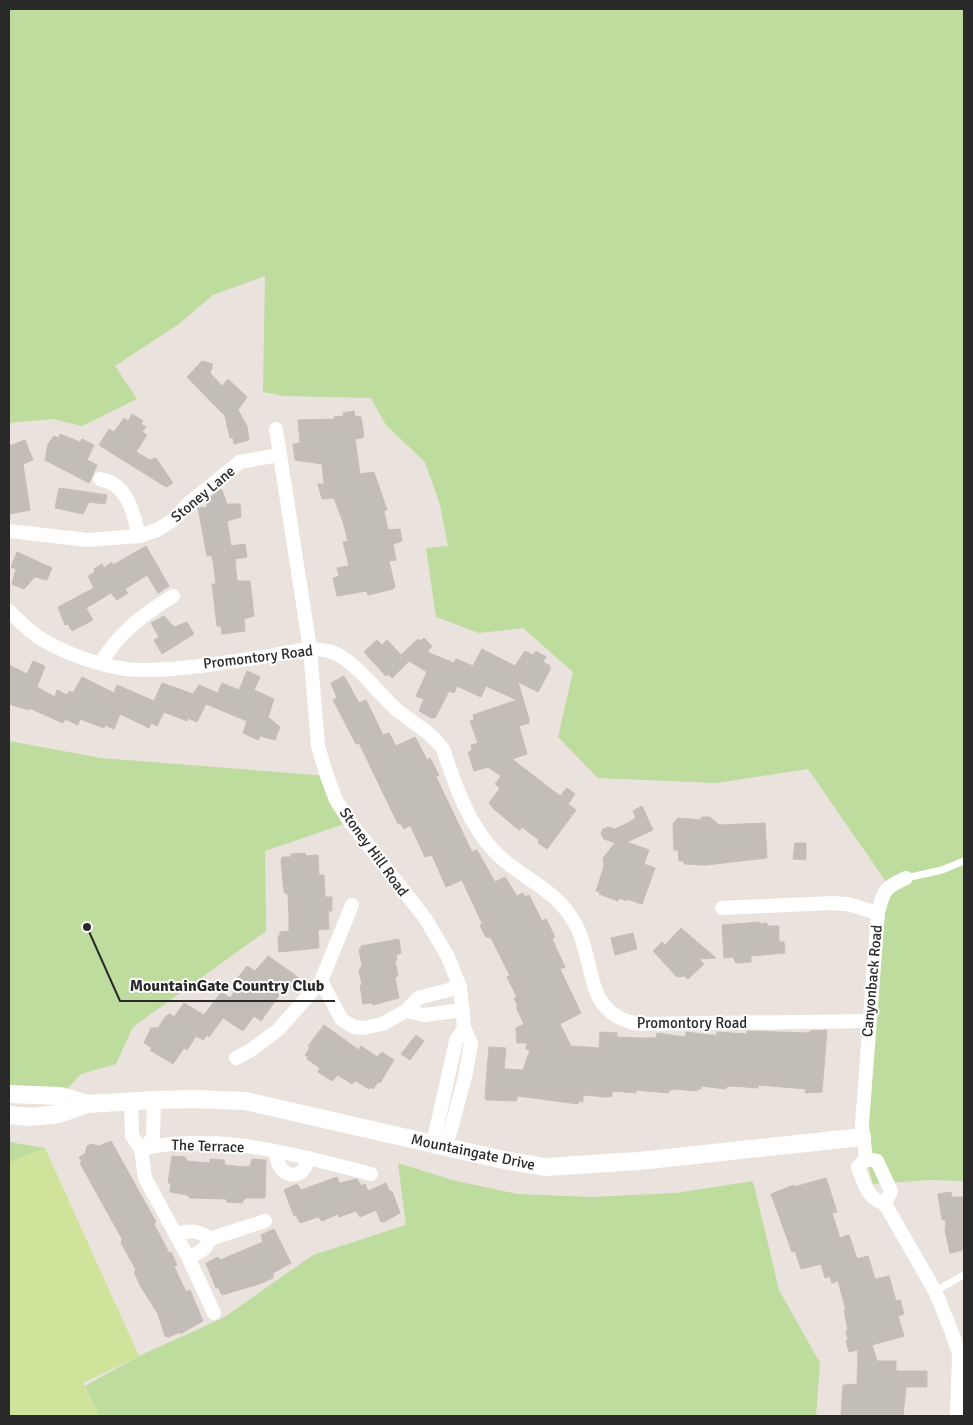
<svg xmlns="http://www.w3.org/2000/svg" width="973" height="1425" font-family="Signika,sans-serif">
<rect width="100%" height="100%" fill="#eae2dc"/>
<g fill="#bddc9d">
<path d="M9 9H964V1181L929 1180 873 1184 866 1159 878 913 889 886 808 769 716 783 598 778 558 737 573 672 523 628 479 633 436 617 426 548 448 546 440 505 425 462 386 425 371 398 284 396 263 392 265 276 213 295 179 324 115 366 137 399 82 426 53 419 9 423Z"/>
<path d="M9 741 101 758 327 776 350 822 265 851 266 931 133 1027 116 1064 81 1074 60 1096 9 1094Z"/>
<path d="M9 1142 45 1148 9 1163Z"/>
<path d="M398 1163 452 1180 517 1194 591 1197 676 1193 753 1181 779 1290 820 1363 816 1416H99L85 1386 139 1356 223 1318 313 1255 406 1225Z"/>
</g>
<path fill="#d0e39a" d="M45 1148 139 1356 83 1383 99 1416H9V1163Z"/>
<g fill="#c3bdb8" stroke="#c5beb6">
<path d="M202 361 213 364 210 373 222 386 228 379 247 397 238 410 247 426 249 440 234 444 233 438H230L225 416 187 377Z"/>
<path d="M354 411 355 416 361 417 364 436 362 438 355 439 360 474 374 472 387 510 384 511 388 530 400 529 402 541 393 544 396 560 389 561 395 587 393 589 368 595 367 591 337 596 333 578 339 576 337 568 349 566 343 542 348 541 343 522 334 498 322 499 318 484H324L322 464 295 460 293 444 300 443 298 420 335 419 334 417 344 416 343 413Z"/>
<path d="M132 414 143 421 141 424 146 427 142 432 147 435 136 452 150 460 156 458 173 483 166 487 99 445 109 429 114 432 124 418 128 421Z"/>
<path d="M60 434 80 442 82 439 94 445 87 460 97 465 89 483 45 460 48 444 54 436 59 438Z"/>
<path d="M25 440 33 460 23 464 30 510 9 514V446Z"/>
<path d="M59 488 107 495 105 504 89 502 83 514 55 508Z"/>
<path d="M219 490H222L227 504H240L241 517 227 521 231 546 245 544 247 557 235 559 237 581H250L254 616 244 619 245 631 222 634 221 626H217L212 584H216L213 561 211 555 207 556 198 508 207 507 206 501Z"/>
<path d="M146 546 169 586 158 593 147 575 125 589 128 593 117 600 111 593 86 608 93 620 72 631 68 624 65 625 58 607 94 588 88 576 95 572 94 569 102 564 104 568 112 562 113 565Z"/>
<path d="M17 552 52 568 47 580 35 577 24 589 12 584 16 569 11 567Z"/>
<path d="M164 616 174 627 187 622 194 634 162 654 154 640 159 637 151 623Z"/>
<path d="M424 638 432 646 427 652 454 663 456 659 473 666 482 649 515 666 525 651 533 655 536 651 546 657 543 662 550 666V670L538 692 518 682 529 719V723L519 726 527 754 512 759 560 796 567 788 575 794 568 804 576 810 547 849 538 843 539 840 522 827 520 830 515 827 494 809 489 803 500 788 495 784 501 776 488 767 474 771 468 752 472 751 471 745 478 743 470 721 474 720 473 715 517 700 486 686 481 697 457 686 454 693 449 691 435 718H431L419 711 424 699 416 696 427 672 409 661 392 678 388 674 386 676 364 652 377 640 382 645 387 640 401 655 418 639 420 641Z"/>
<path d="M33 661 45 666 37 687 55 697 57 690 67 695 69 691 73 693 82 677 114 693 117 685 154 701 162 683 193 694 199 685 218 693 222 683 239 690 247 671 260 677 254 690 274 699 268 717 280 727 275 740 260 736 258 740 243 733 247 721 206 704 197 722 188 718 187 721 164 712 157 726 151 723 149 728 120 714 114 729 105 725 104 728 80 719 78 725 65 719 63 723 29 708V710L9 704V665L27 674Z"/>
<path d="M344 676 359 703 366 700 383 735 389 733 396 746 415 737 427 760 430 758 439 775 436 777 472 852 477 850 495 882 505 877 517 896 523 893 525 897 529 895 542 921 546 919 555 937 552 939 565 967 560 969 581 1013 560 1024 571 1046 599 1048 600 1032 617 1033V1037L641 1038H656L657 1033 685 1037 686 1032 710 1035H717V1032L747 1034V1031L810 1033V1031L827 1030 822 1092 805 1093 806 1089 758 1085V1088L733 1086 726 1087V1089L701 1086V1089H698L697 1091 672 1089 668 1093 636 1090V1093L612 1091V1096L607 1097 583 1095V1102L579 1101 578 1104 518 1096 516 1101 486 1100 485 1097 489 1047 506 1048 504 1069 523 1070 530 1050 526 1049 527 1043H517L516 1028 524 1024 516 1007 518 1006 514 998 517 997 507 977 510 976 491 938 486 937 480 926 482 923 462 880 446 887 432 855 425 857 410 825 404 829 400 823 398 824 359 743 356 744 333 700 337 698 331 683Z"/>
<path d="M642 806 653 830 627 842 649 850 644 864 655 868 642 904 627 899V901L619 898 618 901 599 894 600 892 596 891 604 866 603 858 615 843 604 839 601 834 603 829 608 827 615 829 628 823 636 818 633 811Z"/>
<path d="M702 817H710L719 825 765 823 767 858 706 865 684 864V861H679L678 850H674L673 824 678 818 700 820Z"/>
<path d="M795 843H806V860L793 859Z"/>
<path d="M305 853 306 856 318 855 319 875H324L325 897H332V911H328L329 929 318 930 319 948 279 952 278 936H280V932L289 931V916L288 895 284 892 281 861 282 857H291V854Z"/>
<path d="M760 922V924L767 923V926H779V942H784L785 953 751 956V962L736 963 733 957 724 958 722 925Z"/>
<path d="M681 928 716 958 699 959 704 964 688 979 685 976 677 977 653 951 662 942 665 945Z"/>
<path d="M633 933 637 949 615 955 611 938Z"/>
<path d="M399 939 401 953 396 955 397 960 395 961 398 976 395 978 399 998 373 1005 372 1003 363 1004 360 985H362L359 970 362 966 359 949H361V946Z"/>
<path d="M268 956 298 977 290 988 285 987 261 1021 254 1016 243 1031 223 1018 209 1037 207 1035 203 1040 196 1036 187 1050 184 1048 173 1064 150 1050 152 1048 144 1043 151 1028H158L166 1016 170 1014 174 1017 184 1003 204 1015 219 995 223 993 230 998 241 982 237 979 247 966 255 971Z"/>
<path d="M324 1025 359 1050 361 1046 377 1057 382 1052 394 1060 380 1083 378 1082 373 1089 370 1087 369 1089 356 1081 352 1084 338 1075 332 1081 318 1072 320 1068 307 1059 308 1057 305 1055 310 1048 308 1046Z"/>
<path d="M416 1035 424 1041 410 1060 401 1054Z"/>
<path d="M111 1141 156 1222 154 1224 169 1253 171 1252 177 1265 174 1266 186 1292 190 1290 203 1321 180 1334V1332L169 1337 165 1336 158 1314 141 1287 134 1272 136 1270 121 1243 122 1239 80 1163 82 1162 79 1157 85 1154 87 1146 92 1144 99 1146Z"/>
<path d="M172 1156 185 1157 187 1161 210 1163V1159L224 1160 225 1165 245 1167 250 1166 252 1159 266 1160 265 1198H245L242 1203 227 1202 226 1199 190 1198 187 1195 170 1192 171 1183H168Z"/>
<path d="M337 1177 339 1183 357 1179 361 1186 365 1184 368 1191 386 1183 390 1192 392 1191 400 1213 384 1222H381L376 1210 360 1217 356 1211 339 1217 338 1214 322 1221 318 1217 300 1223 296 1215 294 1216 284 1190 297 1184 301 1190Z"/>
<path d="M826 1178 837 1212 832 1213 840 1238 849 1235 857 1259 868 1256 875 1279 889 1276 896 1301 900 1300 904 1314 898 1316 904 1336 872 1345 877 1361H896V1371H927V1387H906L903 1416H841L843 1385 857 1384 858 1350 849 1352 846 1341 848 1340 846 1331 848 1330 844 1310H846L838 1281 832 1283 830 1276 825 1278 821 1264 801 1269 795 1251 792 1252 771 1194 794 1185V1187Z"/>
<path d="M951 1192 952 1197H964V1250L950 1253 945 1231 946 1220H942L938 1194Z"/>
<path d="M274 1229 291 1263 273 1273V1278L259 1284 222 1295 218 1287 216 1288 206 1263 218 1257 220 1260 263 1242 261 1235Z"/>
</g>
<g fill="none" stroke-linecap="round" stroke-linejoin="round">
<g stroke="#fff" stroke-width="7">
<path d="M906 878 942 870 964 861"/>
<path d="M935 1291 964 1275"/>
</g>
<g stroke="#fff" stroke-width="14">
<path d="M276 429 310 649 318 746 327 776 336 800 350 822 425 918 447 955 460 987 464 1028 471 1043 465 1077 446 1147"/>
<path d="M100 479C128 484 133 512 139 536"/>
<path d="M9 531 88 540 139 536 157 530 173 520 189 503 240 462 279 455"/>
<path d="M9 611C19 621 31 633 43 640 67 654 98 665 126 669 165 673 221 663 262 657 284 654 307 646 329 651 354 658 377 693 397 710 414 724 430 731 443 749 455 785 469 826 496 853 524 881 557 888 577 927 596 966 584 1015 639 1024L869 1021"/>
<path d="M101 663C118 633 144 614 173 596"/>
<path d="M722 908 832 903 847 904 878 913"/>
<path d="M321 981 342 1020 354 1027 364 1028 382 1024 406 1011 418 998 460 987"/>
<path d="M406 1011 424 1015 463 1010"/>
<path d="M236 1058 251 1050 278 1030 321 981 352 905"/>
<path d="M131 1102 132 1136 141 1149 145 1178 188 1257 214 1313"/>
<path d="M433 1144 456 1041 464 1028"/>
<path d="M141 1149C216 1131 298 1155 371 1174"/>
<path d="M141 1149 153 1139 154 1100"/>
<path d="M276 1152C277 1178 302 1184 309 1158"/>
<path d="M866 1159 862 1124 878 913C883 891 885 887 906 878"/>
<path d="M885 1204 891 1191 877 1161 866 1159 858 1167C865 1185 866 1197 885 1204L935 1291 951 1330 959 1354 957 1416"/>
<path d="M176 1234C190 1230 198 1230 210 1239L265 1221"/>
<path d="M188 1257C199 1253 206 1250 210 1239"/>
</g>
<g stroke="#fff" stroke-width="18">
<path d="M9 1094 60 1096 87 1104"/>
<path d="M9 1115 30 1117 59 1114 87 1104 154 1100 193 1099 245 1101 499 1159 545 1167 639 1161 862 1137"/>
</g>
</g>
<g text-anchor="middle" stroke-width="4" stroke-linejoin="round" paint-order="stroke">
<g font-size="15" fill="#292929" stroke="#fff">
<text transform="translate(203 494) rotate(-40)" y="5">Stoney Lane</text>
<text transform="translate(258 657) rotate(-7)" y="5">Promontory Road</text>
<text transform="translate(374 852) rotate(54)" y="5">Stoney Hill Road</text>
<text transform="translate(872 981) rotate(-85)" y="5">Canyonback Road</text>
<text x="692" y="1028">Promontory Road</text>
<text transform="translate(208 1146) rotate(2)" y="5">The Terrace</text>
<text transform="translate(473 1152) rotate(12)" y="5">Mountaingate Drive</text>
</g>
</g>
<path fill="none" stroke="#292929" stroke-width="2" d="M87 927L120 1001H335"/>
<circle fill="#292929" stroke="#fff" stroke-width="2" cx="87" cy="927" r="5"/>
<g font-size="16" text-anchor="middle" font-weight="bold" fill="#292929" stroke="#fff" stroke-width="4" stroke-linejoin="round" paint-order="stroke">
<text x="227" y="991">MountainGate Country Club</text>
</g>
<rect width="973" height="1425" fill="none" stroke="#292929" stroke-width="20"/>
</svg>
